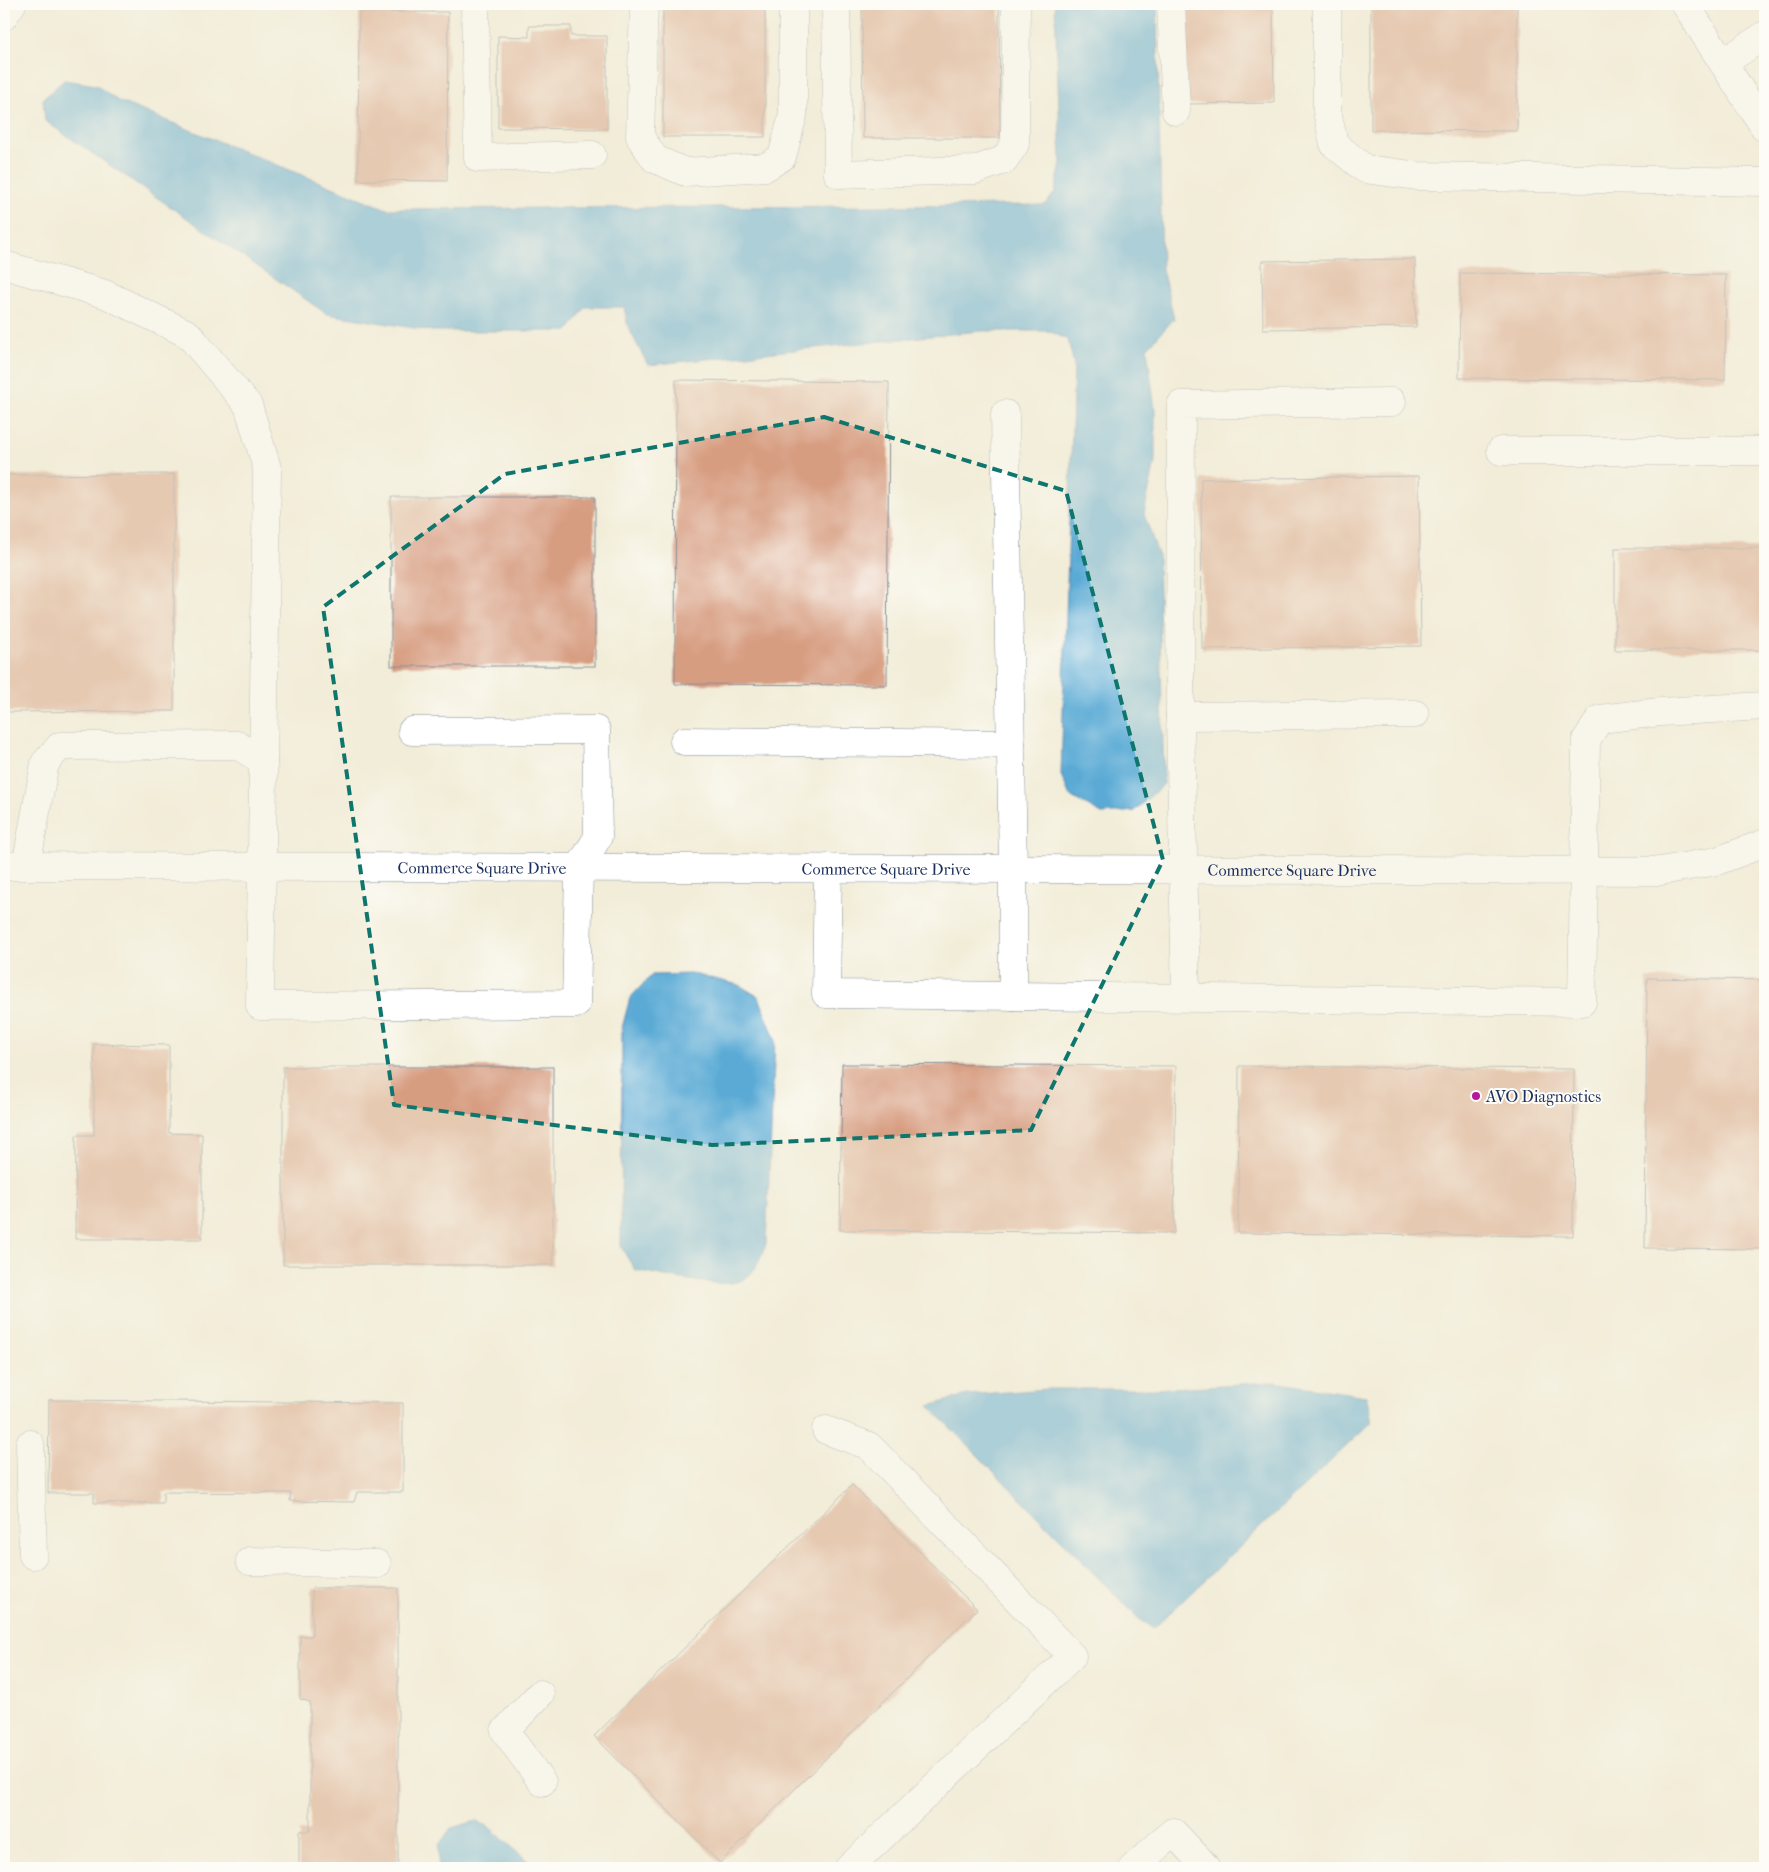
<svg xmlns="http://www.w3.org/2000/svg" width="1769" height="1872" font-family="'IM FELL French Canon',serif">
<rect width="100%" height="100%" fill="#fdfcf7"/>
<filter id="ink" filterUnits="userSpaceOnUse"><feTurbulence type="fractalNoise" baseFrequency=".02" numOctaves="2"/><feDisplacementMap in="SourceGraphic" scale="10" xChannelSelector="R" yChannelSelector="G"/><feConvolveMatrix kernelMatrix="1 2 1 2 8 2 1 2 1" color-interpolation-filters="sRGB"/></filter>
<filter id="wash" filterUnits="userSpaceOnUse"><feTurbulence type="fractalNoise" baseFrequency=".0096" numOctaves="4" result="noise"/><feDisplacementMap in="SourceGraphic" scale="20" xChannelSelector="R" yChannelSelector="G"/><feGaussianBlur stdDeviation="1.12" result="paint"/><feColorMatrix in="noise" values="0 0 0 0 0 0 0 0 0 0 0 0 0 0 0 0 0 1.4 0 .05"/><feComposite in="paint" operator="in"/></filter>
<g filter="url(#wash)">
<rect width="100%" height="100%" fill="#f2edd8"/>
<g fill="#5aaad5" stroke="#3a6c9a">
<path d="M1055 4H1157L1162 269 1174 319 1147 348 1155 410V462L1144 514 1158 554 1164 784 1134 811 1102 814 1070 796 1061 775 1074 365 1068 340 1049 331H980L648 365 628 327 624 307H586L568 331H432L327 314 45 121 43 99 64 80 96 85 118 101 387 209 1045 205 1055 192 1061 164Z"/>
<path d="M693 974 739 985 759 997 775 1039 766 1244C761 1258 755 1275 740 1281 723 1289 655 1274 635 1270L621 1247 622 1028 630 998 652 975Z"/>
<path d="M1274 1382 1366 1396 1372 1422 1154 1628 1139 1619 929 1406 967 1395 1047 1389H1154Z"/>
<path d="M476 1821 489 1827 536 1868H438L439 1845 451 1828Z"/>
</g>
<g id="blocks">
<g fill="#d79d81">
<rect x="663" y="4" width="102" height="133"/>
<path d="M862 4H999L1000 138H863Z"/>
<path d="M1185 4H1273L1274 103 1186 104Z"/>
<path d="M1371 4H1517V131L1371 130Z"/>
<path d="M359 12H448L447 181 358 180Z"/>
<path d="M529 26H571V36H607V129L498 128V36L529 37Z"/>
<path d="M1415 259 1416 327 1263 329 1262 261Z"/>
<path d="M1460 273 1726 275 1725 380 1459 378Z"/>
<path d="M676 380 889 382 887 685 675 684Z"/>
<path d="M174 474V711L4 712V475Z"/>
<path d="M1419 476 1421 646 1202 649 1201 479Z"/>
<rect x="391" y="497" width="204" height="169"/>
<rect x="1615" y="548" width="150" height="102"/>
<path d="M1647 978 1765 980V1249L1645 1248Z"/>
<path d="M94 1044 169 1045V1133L202 1134V1239H75L76 1135H94Z"/>
<path d="M842 1064 1176 1066 1174 1233 840 1230Z"/>
<path d="M1239 1066 1574 1069 1573 1236 1238 1233Z"/>
<rect x="283" y="1067" width="270" height="198"/>
<path d="M49 1400 403 1403V1492H357L354 1502 290 1501 291 1493 163 1492V1503H94V1493H48Z"/>
<path d="M852 1485 977 1609 720 1863 594 1736Z"/>
<path d="M312 1588H398V1868H299V1831H310V1702L300 1699V1636H312Z"/>
</g>
</g>
</g>
<g filter="url(#ink)">
<use href="#blocks" fill-opacity="0" stroke="#868e9b" stroke-width="1"/>
<g fill="none" stroke-linecap="round" stroke-linejoin="round">
<g stroke="#868e9b" stroke-width="29">
<g id="minor">
<path d="M475 4 478 158 592 155"/>
<path d="M644 4 640 137 655 159 685 172 766 167 782 157 793 115V4"/>
<path d="M836 4 838 174 975 170 1004 160 1015 144 1016 4"/>
<path d="M1171 4 1176 111"/>
<path d="M1327 4V111L1334 144 1365 169 1418 176 1765 182"/>
<path d="M1685 4 1765 128"/>
<path d="M4 16 12 4"/>
<path d="M1723 63 1765 35"/>
<path d="M4 265 105 294 188 334 248 405 267 468 260 1006 576 1004 579 868 598 837 596 730 412 731"/>
<path d="M1005 414 1013 869V996"/>
<path d="M1501 451H1765"/>
<path d="M1180 716 1415 714"/>
<path d="M684 741 1011 744"/>
<path id="s1" d="M4 866 1661 871 1717 861 1765 843"/>
<path d="M26 866 45 763 60 746 237 745 263 761"/>
<path d="M828 868 826 994 1582 1002 1586 740 1600 719 1660 712 1765 706"/>
<path d="M1186 997 1180 716 1181 405 1392 402"/>
<path d="M826 1430 869 1446 1072 1656 849 1868"/>
<path d="M30 1444 33 1555"/>
<path d="M250 1561 377 1564"/>
<path d="M540 1694 505 1731 542 1782"/>
<path d="M1133 1868 1173 1832 1207 1868"/>
</g>
</g>
<use href="#minor" stroke="#fff" stroke-width="28"/>
</g>
</g>
<path d="M0 0H1769V1872H0ZM824 417 1066 491 1163 860 1031 1130 712 1145 394 1105 323 607 505 474Z" fill="#f2edd8" fill-opacity=".55" fill-rule="evenodd"/>
<path fill="none" stroke="#0f766e" stroke-width="4" stroke-dasharray="10 6" stroke-linejoin="round" d="M824 417 1066 491 1163 860 1031 1130 712 1145 394 1105 323 607 505 474Z"/>
<circle fill="#b5179e" stroke="#fdfcf7" stroke-width="2" cx="1476" cy="1096" r="5"/>
<g text-anchor="middle" stroke-width="4" stroke-linejoin="round" paint-order="stroke">
<g font-size="16" fill="#1b2f5e" stroke="#fdfcf7">
<text dy="6" stroke="none"><textPath href="#s1" startOffset="478">Commerce Square Drive</textPath></text>
<text dy="6" stroke="none"><textPath href="#s1" startOffset="882">Commerce Square Drive</textPath></text>
<text dy="6" stroke="none"><textPath href="#s1" startOffset="1288">Commerce Square Drive</textPath></text>
</g>
<g font-size="16" fill="#1b2f5e" stroke="#fdfcf7" text-anchor="start">
<text x="1486" y="1102">AVO Diagnostics</text>
</g>
</g>
<rect width="1769" height="1872" fill="none" stroke="#fdfcf7" stroke-width="20"/>
</svg>
